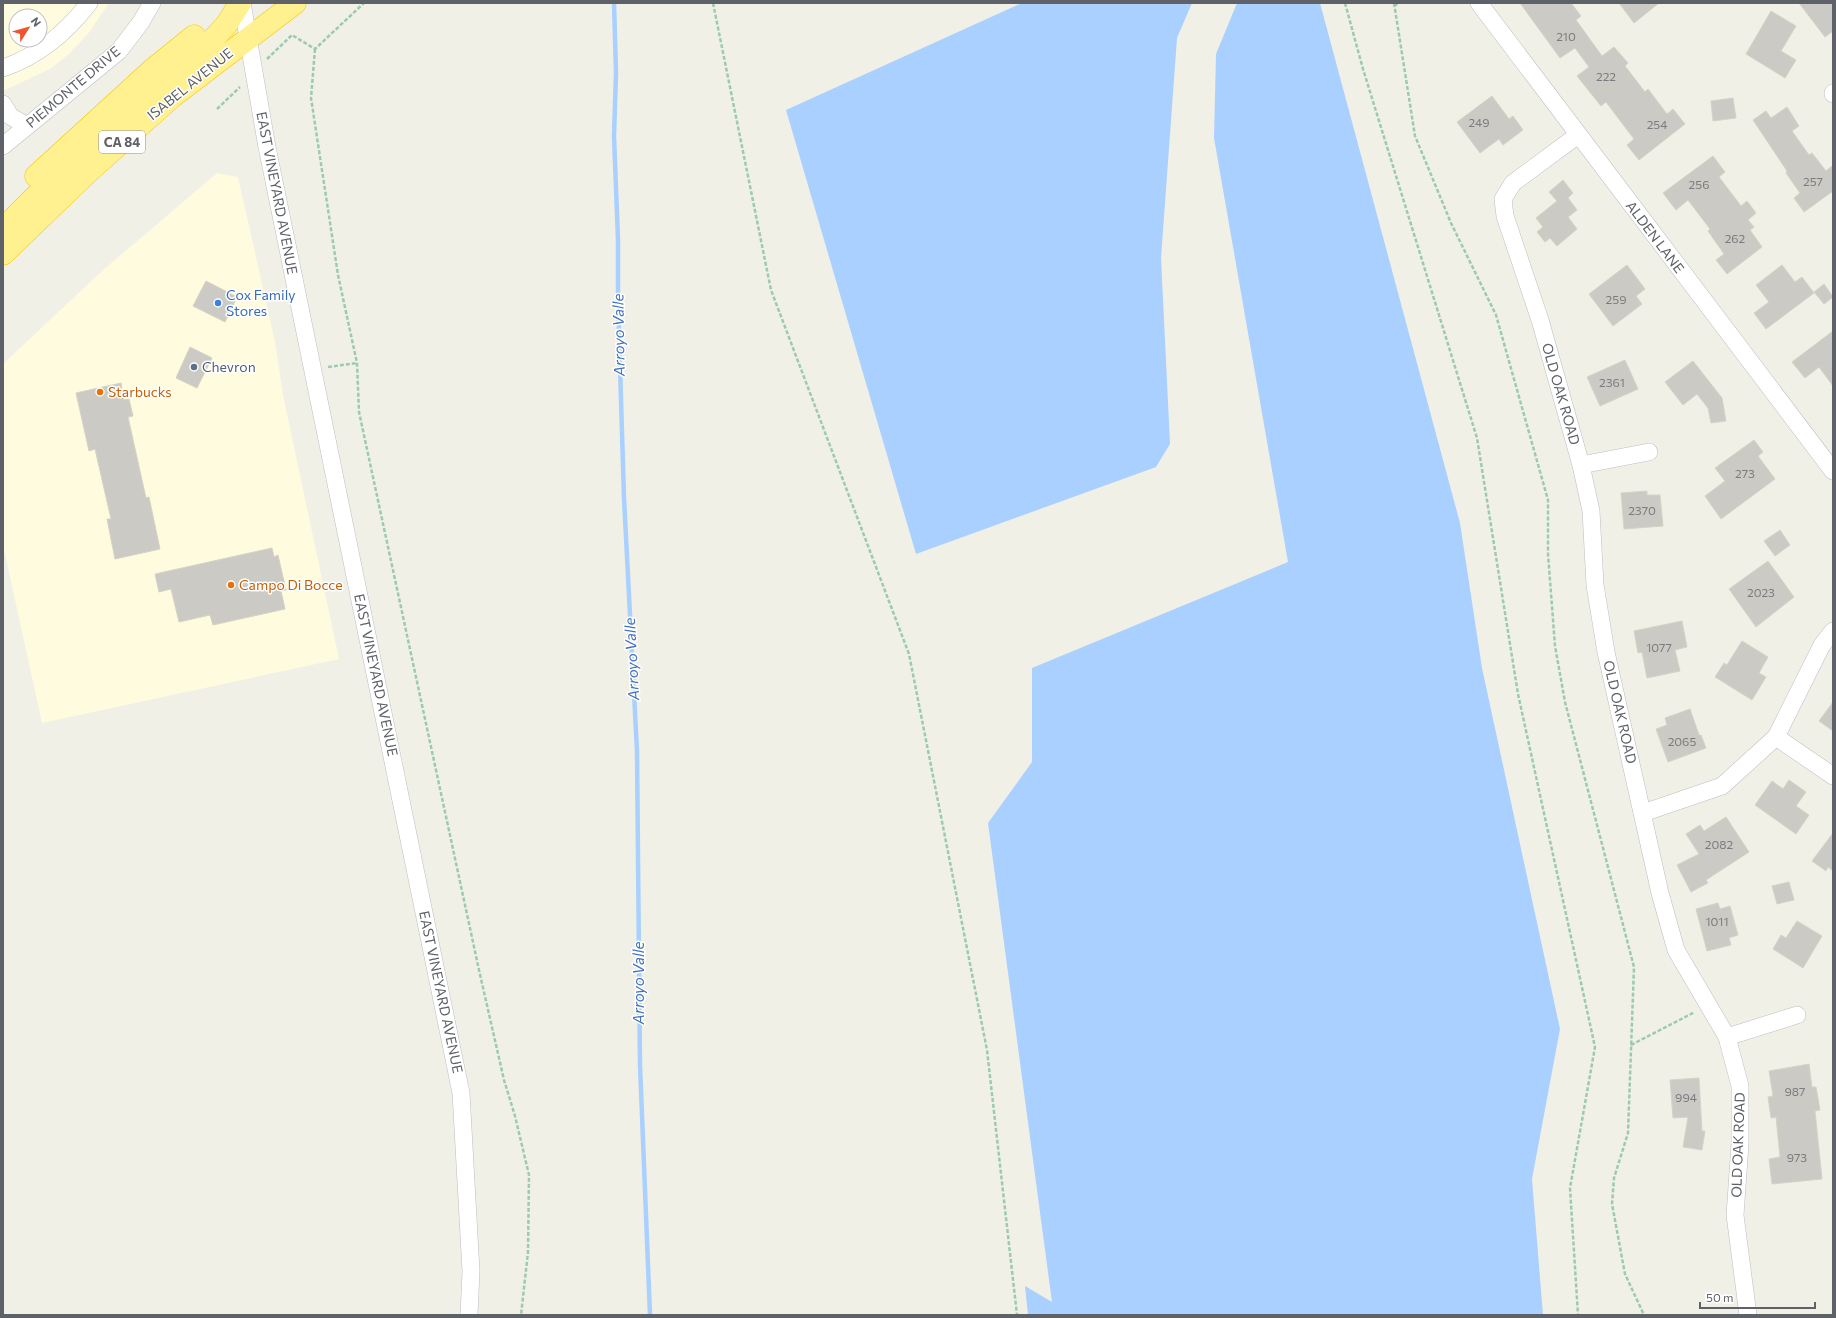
<svg xmlns="http://www.w3.org/2000/svg" width="1836" height="1318" font-family="Commissioner,sans-serif">
<rect width="100%" height="100%" fill="#f1f0e7"/>
<g fill="#fffbde" fill-rule="evenodd">
<path d="M3 3H109L88 34 69 54 50 69 3 91ZM16 16H40V40H16Z"/>
<path d="M217 173 238 177 275 342 283 395 339 659 42 723 3 545V364L102 271Z"/>
</g>
<g fill="#a9d0ff">
<path d="M1022 3H1192L1177 38 1161 258 1170 444 1156 467 916 554 786 110Z"/>
<path d="M1237 3H1320L1460 523 1482 668 1560 1029 1532 1179 1543 1315H1028L1025 1286 1052 1302 988 823 1032 762V668L1288 562 1214 138 1216 54Z"/>
</g>
<g fill="none" stroke-linecap="round" stroke-linejoin="round">
<path stroke="#a9d0ff" stroke-width="4.5" d="M614 3 616 73 614 136 618 240V300L624 498 637 751 640 1065 650 1315"/>
</g>
<g fill="#cccac4" stroke="#d6d3c5">
<path d="M1520 3H1571L1581 16 1576 20 1602 56 1614 47 1628 63 1625 66 1645 92 1648 89 1667 114 1673 109 1685 124 1639 160 1627 145 1634 139 1606 102 1601 106 1577 76 1589 67 1575 48 1560 58Z"/>
<path d="M1619 3H1659L1634 23Z"/>
<path d="M1799 3H1833V31L1825 37Z"/>
<path d="M1771 11 1796 26 1781 51 1796 60 1785 78 1746 54Z"/>
<path d="M1492 96 1509 119 1513 116 1523 130 1503 145 1499 139 1480 153 1457 122Z"/>
<path d="M1733 98 1736 118 1713 121 1711 101Z"/>
<path d="M1787 107 1799 126 1792 131 1809 155 1812 153 1826 171 1833 165V191L1804 212 1794 198 1800 193 1786 173 1787 171 1753 120 1766 111 1771 118Z"/>
<path d="M1713 156 1725 172 1719 177 1741 206 1747 201 1756 213 1748 220 1754 227 1750 230 1762 247 1727 274 1716 260 1724 254 1708 231 1710 229 1688 200 1676 210 1663 193Z"/>
<path d="M1563 180 1573 193 1568 198 1577 210 1568 217 1577 229 1557 246 1550 238 1545 242 1537 232 1543 227 1536 218 1557 201 1549 192Z"/>
<path d="M1627 265 1645 289 1636 296 1642 304 1613 326 1589 294Z"/>
<path d="M1782 265 1795 282 1802 277 1814 293 1766 329 1754 313 1769 302 1756 285Z"/>
<path d="M206 281 237 297 225 322 193 306Z"/>
<path d="M1824 284 1833 297 1824 304 1814 292Z"/>
<path d="M1833 331V386L1819 367 1805 378 1792 362Z"/>
<path d="M190 347 212 358 197 388 176 378Z"/>
<path d="M1625 360 1638 389 1600 406 1587 377Z"/>
<path d="M1693 361 1722 398 1726 421 1711 423 1708 408 1697 394 1683 405 1665 382Z"/>
<path d="M121 383 124 400 129 399 133 416 128 417 146 498 149 497 160 549 115 559 107 519H111L95 449 89 451 76 393Z"/>
<path d="M1754 440 1763 452 1758 456 1775 479 1721 519 1705 496 1725 481 1715 468Z"/>
<path d="M1647 491V495H1660L1663 526 1624 529 1621 493Z"/>
<path d="M1780 530 1790 545 1775 556 1764 541Z"/>
<path d="M272 548 274 557 278 555 286 590 281 591 285 609 213 625 210 615 179 622 171 589 159 592 155 574Z"/>
<path d="M1768 561 1794 597 1756 627 1729 589Z"/>
<path d="M1682 621 1687 647 1675 650 1680 671 1647 678 1642 652 1638 653 1634 631Z"/>
<path d="M1742 641 1768 657 1759 673 1766 677 1752 700 1715 677 1724 663 1727 665Z"/>
<path d="M1833 702V731L1819 721Z"/>
<path d="M1690 709 1699 735H1701L1706 748 1668 762 1656 729 1667 725 1665 718Z"/>
<path d="M1789 780 1806 792 1796 806 1809 815 1796 834 1755 805 1772 781 1783 789Z"/>
<path d="M1726 817 1749 852 1706 880 1708 883 1691 892 1677 865 1699 854 1686 834 1700 825 1704 831Z"/>
<path d="M1833 833V871L1828 867 1826 871 1812 861Z"/>
<path d="M1789 882 1794 900 1777 904 1772 886Z"/>
<path d="M1718 903 1720 909 1730 906 1738 935 1729 938 1731 945 1707 951 1696 909Z"/>
<path d="M1797 921 1822 936 1803 968 1773 949 1781 935 1786 938Z"/>
<path d="M1809 1064 1812 1087H1816L1820 1110 1815 1111 1822 1179 1772 1184 1769 1159 1780 1157 1776 1117 1771 1118 1768 1097 1773 1096 1769 1071Z"/>
<path d="M1699 1078 1702 1131H1705L1702 1150 1683 1147 1688 1117 1673 1118 1670 1080Z"/>
</g>
<g fill="none" stroke-linecap="round" stroke-linejoin="round">
<g stroke="#bbbec3" stroke-width="18">
<g id="minor">
<path d="M242 3 267 147 461 1093 471 1271 469 1315"/>
<path d="M1479 3 1833 471"/>
<path d="M3 68C38 56 66 33 89 3"/>
<path d="M1833 93V94"/>
<path d="M3 104 10 116 27 126"/>
<path d="M1578 135 1513 183 1503 199 1505 216 1540 320 1581 465 1591 511 1595 585 1606 652 1660 893 1676 950 1727 1037 1740 1086V1144L1735 1215 1748 1315"/>
<path d="M3 146 119 51 141 22 152 3"/>
<path d="M1581 465 1649 452"/>
<path d="M1776 737 1833 776"/>
<path d="M1643 813 1722 786 1776 737 1822 645 1833 631"/>
<path d="M1727 1037 1797 1015"/>
</g>
</g>
<g stroke="#f8c700" stroke-width="23">
<g id="highway">
<path d="M36 176 152 70 194 36"/>
<path d="M3 229 39 193 152 90 215 37 227 24 240 3"/>
<path d="M3 254 87 173 173 96 295 3"/>
</g>
</g>
<g stroke="#9ccaaf" stroke-width="2.5" stroke-dasharray="4 2" stroke-linecap="butt">
<path d="M713 3 771 290 909 654 987 1050 1017 1315"/>
<path d="M1345 3 1363 69 1477 438 1518 694 1595 1047 1570 1188 1578 1315"/>
<path d="M1394 3 1415 136 1451 223 1496 315 1548 500V554L1555 646 1565 702 1634 967 1628 1133 1614 1178 1612 1204 1625 1274 1644 1315"/>
<path d="M1394 6 1399 3"/>
<path d="M315 49 311 98 338 275 357 363 359 412 479 970 504 1080 515 1116 529 1175 528 1252 521 1315"/>
<path d="M267 59 292 35 315 49 364 3"/>
<path d="M217 109 240 87"/>
<path d="M328 367 357 363"/>
<path d="M1631 1045 1695 1012"/>
</g>
<use href="#minor" stroke="#fff" stroke-width="17"/>
<use href="#highway" stroke="#fff090" stroke-width="22"/>
</g>
<circle fill="#3f7fe0" stroke="#fff" stroke-width="1.5" cx="218" cy="303" r="4"/>
<circle fill="#5c6f8a" stroke="#fff" stroke-width="1.5" cx="194" cy="367" r="4"/>
<g fill="#e8710a" stroke="#fff" stroke-width="1.5">
<circle cx="100" cy="392" r="4"/>
<circle cx="231" cy="585" r="4"/>
</g>
<g text-anchor="middle" stroke-width="3" stroke-linejoin="round" paint-order="stroke">
<g font-size="12" fill="#7a7c7f">
<text x="1566" y="41">210</text>
<text x="1606" y="81">222</text>
<text x="1479" y="127">249</text>
<text x="1657" y="129">254</text>
<text x="1813" y="186">257</text>
<text x="1699" y="189">256</text>
<text x="1735" y="243">262</text>
<text x="1616" y="304">259</text>
<text x="1612" y="387">2361</text>
<text x="1745" y="478">273</text>
<text x="1642" y="515">2370</text>
<text x="1761" y="597">2023</text>
<text x="1659" y="652">1077</text>
<text x="1682" y="746">2065</text>
<text x="1719" y="849">2082</text>
<text x="1717" y="926">1011</text>
<text x="1795" y="1096">987</text>
<text x="1686" y="1102">994</text>
<text x="1797" y="1162">973</text>
</g>
<rect fill="#fff" stroke="#8e9195" stroke-width="1" x="99" y="131" width="46" height="22" rx="3"/>
<g font-size="13" font-weight="bold" fill="#5e6268">
<text x="122" y="147">CA 84</text>
</g>
<g font-size="14" fill="#5e6268" stroke="#fff">
<text transform="translate(190 84) rotate(-39)" y="5">ISABEL AVENUE</text>
<text transform="translate(73 87) rotate(-40)" y="5">PIEMONTE DRIVE</text>
<text transform="translate(277 193) rotate(79)" y="5">EAST VINEYARD AVENUE</text>
<text transform="translate(1655 237) rotate(53)" y="5">ALDEN LANE</text>
<text transform="translate(1561 394) rotate(74)" y="5">OLD OAK ROAD</text>
<text transform="translate(376 675) rotate(78)" y="5">EAST VINEYARD AVENUE</text>
<text transform="translate(1620 712) rotate(77)" y="5">OLD OAK ROAD</text>
<text transform="translate(441 992) rotate(78)" y="5">EAST VINEYARD AVENUE</text>
<text transform="translate(1738 1145) rotate(-88)" y="5">OLD OAK ROAD</text>
</g>
<g font-size="14" fill="#366cbe" stroke="#fff" text-anchor="start">
<text x="226" y="300">Cox Family<tspan x="226" dy="16">Stores</tspan></text>
</g>
<g font-size="14" fill="#4e5e75" stroke="#fff" text-anchor="start">
<text x="202" y="372">Chevron</text>
</g>
<g font-size="14" fill="#c56008" stroke="#fff" text-anchor="start">
<text x="108" y="397">Starbucks</text>
<text x="239" y="590">Campo Di Bocce</text>
</g>
<g font-size="15" font-style="italic" fill="#4372bf" stroke="#fff">
<text transform="translate(619 335) rotate(-91)" y="5">Arroyo Valle</text>
<text transform="translate(632 659) rotate(-93)" y="5">Arroyo Valle</text>
<text transform="translate(639 983) rotate(-90)" y="5">Arroyo Valle</text>
</g>
</g>
<rect width="1836" height="1318" fill="none" stroke="#5e6268" stroke-width="8"/>
<g transform="translate(28 28) rotate(53)"><circle r="19" fill="#ffffff" stroke="#bfc0c3"/>
<path d="M0-3L7 15L0 10L-7 15Z" fill="#ef5430"/>
<text y="-6" font-size="11" font-weight="bold" text-anchor="middle" fill="#5e6268">N</text>
</g>
<path d="M1700 1302v6h115v-6" fill="none" stroke="#5e6268" stroke-width="2"/>
<text x="1706" y="1302" font-size="12" fill="#5e6268" stroke="#ffffff" stroke-width="3" paint-order="stroke">50 m</text>
</svg>
